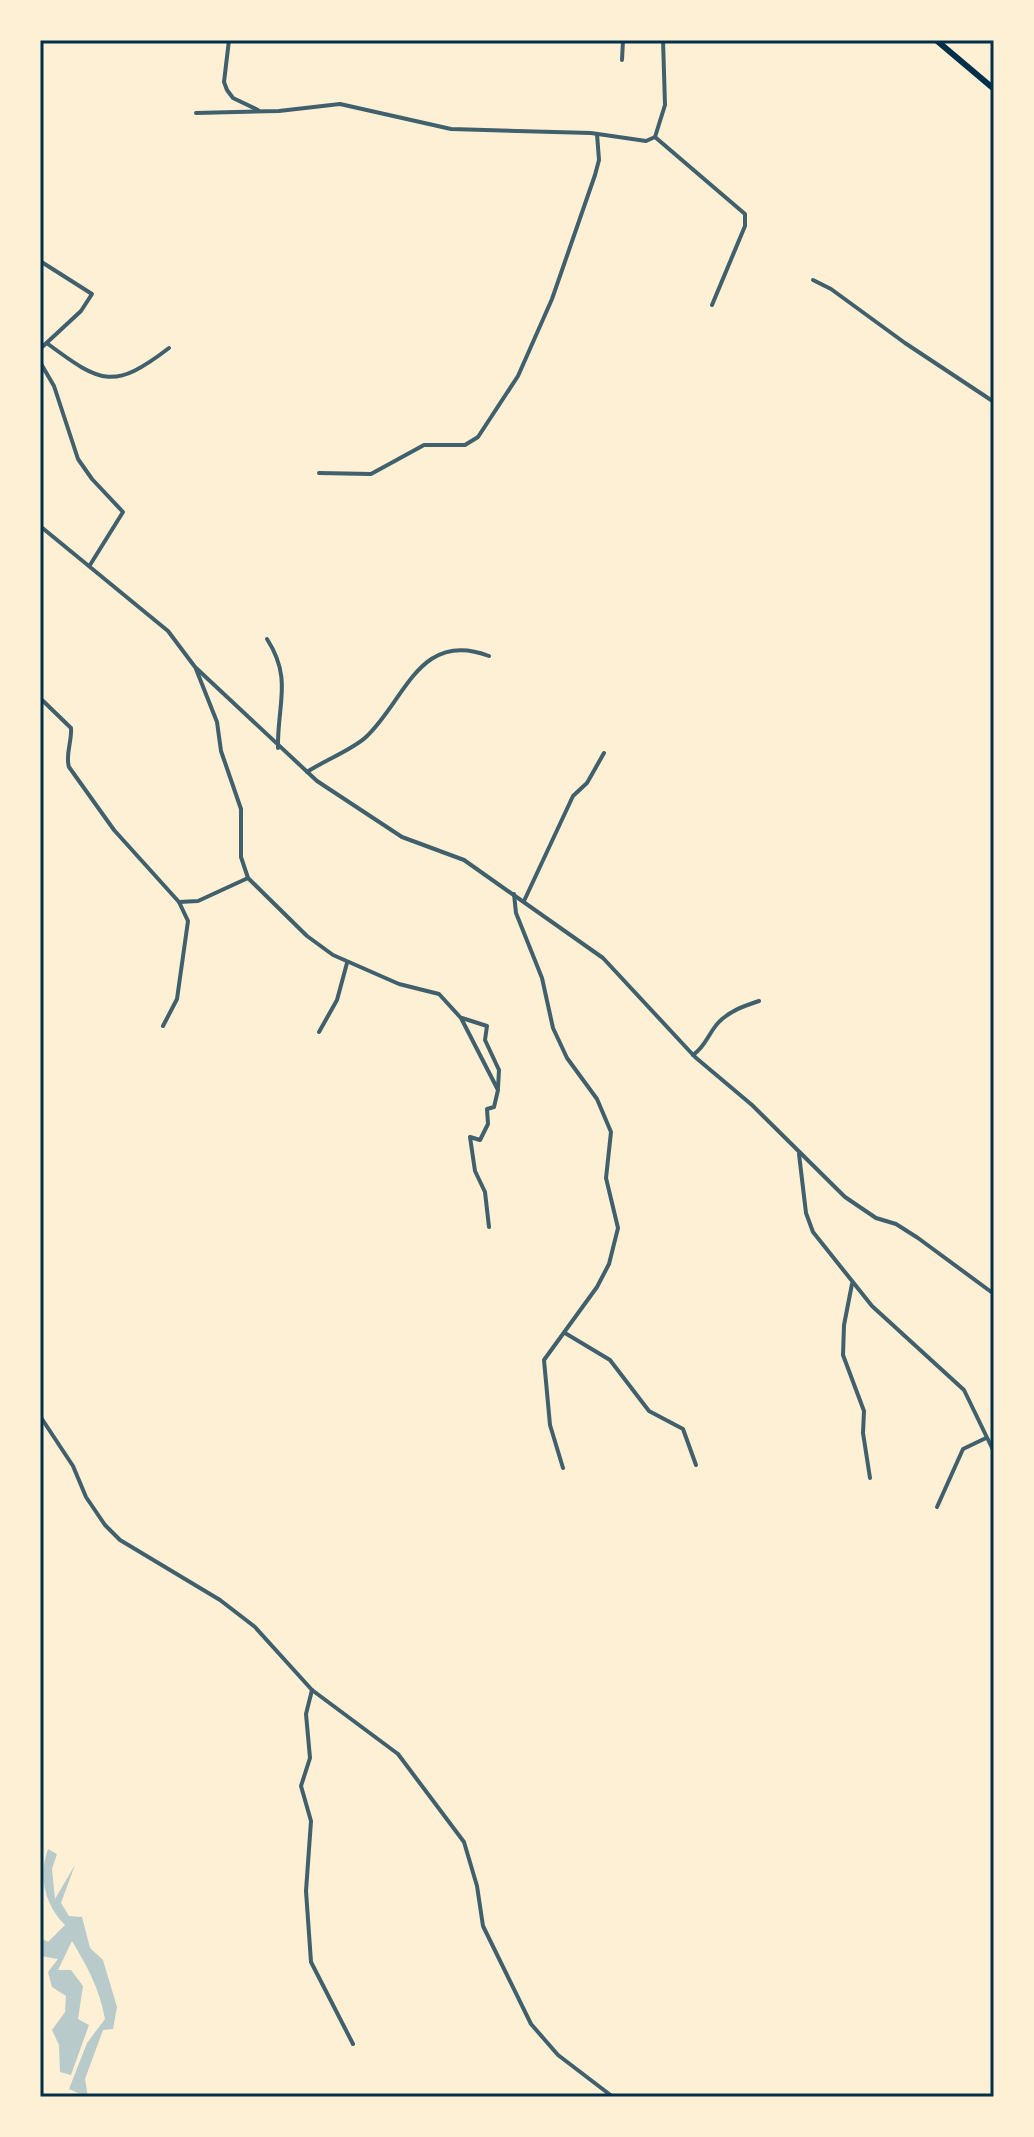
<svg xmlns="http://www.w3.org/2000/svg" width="1034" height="2137" font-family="'Open Sans',sans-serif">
<rect width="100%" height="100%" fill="#fdf0d5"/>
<path fill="#b9caca" d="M48 1849 57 1854 52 1869 55 1899 75 1865 61 1903 69 1916 82 1917 90 1948 103 1960 117 2007 113 2029 103 2030 85 2079 88 2097H79L80 2094 69 2089 87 2043 105 2019C99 1988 88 1968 72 1941L58 1970H71L83 1986 78 2019 89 2025 71 2075 60 2072 59 2045 52 2030 65 2012 66 1996 52 1987 48 1972 58 1959 40 1956V1937L48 1942 65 1925C45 1905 38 1877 48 1849Z"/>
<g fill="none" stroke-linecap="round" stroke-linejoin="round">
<g stroke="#3f606c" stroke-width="4">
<path d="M229 40 224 82 227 90 233 98 258 110"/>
<path d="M622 60 623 40"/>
<path d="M196 113 279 111 340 104 451 129 591 133 646 141 655 137 665 105 663 40"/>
<path d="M655 137 745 214V226L712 305"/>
<path d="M40 261 92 294 81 311 40 349"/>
<path d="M813 280 831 289 905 343 994 402"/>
<path d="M48 344C102 384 114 390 169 348"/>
<path d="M40 362 54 386 78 459 92 479 123 512 90 565"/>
<path d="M319 473 371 474 424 445H465L478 437 518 376 552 299 595 175 599 160 597 134"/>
<path d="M40 526 168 631 195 667 317 781 402 837 464 860 603 958 695 1057 752 1105 845 1197 876 1218 896 1224 918 1238 994 1294"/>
<path d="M267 639C293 679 277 705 278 748"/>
<path d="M196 669 217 722 221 751 241 809V857L248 878 307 936 333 955 399 984 439 994 461 1018 498 1090 494 1107 487 1109 488 1124 480 1140 470 1137 475 1171 485 1192 489 1227"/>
<path d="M40 698 71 728C72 742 65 755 69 767L114 830 179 902 188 921 177 999 163 1026"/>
<path d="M307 772C325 760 352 750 366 737 405 701 419 629 489 656"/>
<path d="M514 894 516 913 542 978 553 1028 567 1058 597 1099 611 1132 606 1178 618 1228 609 1264 597 1287 544 1360 550 1425 563 1468"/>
<path d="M524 901 573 796 587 783 604 753"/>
<path d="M179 902 198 901 248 878"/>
<path d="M462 1018 487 1026 485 1040 499 1070 498 1088"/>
<path d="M319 1032 337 1000 347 963"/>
<path d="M693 1055C706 1046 708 1034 718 1023 729 1011 744 1006 759 1001"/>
<path d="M799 1154 806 1213 813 1232 872 1306 964 1390 994 1452"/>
<path d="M852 1284 844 1325 843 1355 864 1411 863 1433 870 1478"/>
<path d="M565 1333 610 1360 649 1411 683 1429 696 1465"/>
<path d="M40 1416 73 1466 86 1497 105 1525 120 1540 220 1600 255 1627 312 1690 398 1754 464 1842 477 1886 483 1926 531 2024 558 2055 613 2097"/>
<path d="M937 1507 963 1449 986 1438"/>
<path d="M312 1690 306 1714 310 1758 301 1786 311 1821 306 1891 311 1962 353 2044"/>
</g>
<path stroke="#003049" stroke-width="6" d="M936 40 994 89"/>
</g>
<rect width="1034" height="2137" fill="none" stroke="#fdf0d5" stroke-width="84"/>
<rect x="42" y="42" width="950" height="2053" fill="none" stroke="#003049" stroke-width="3"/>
</svg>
